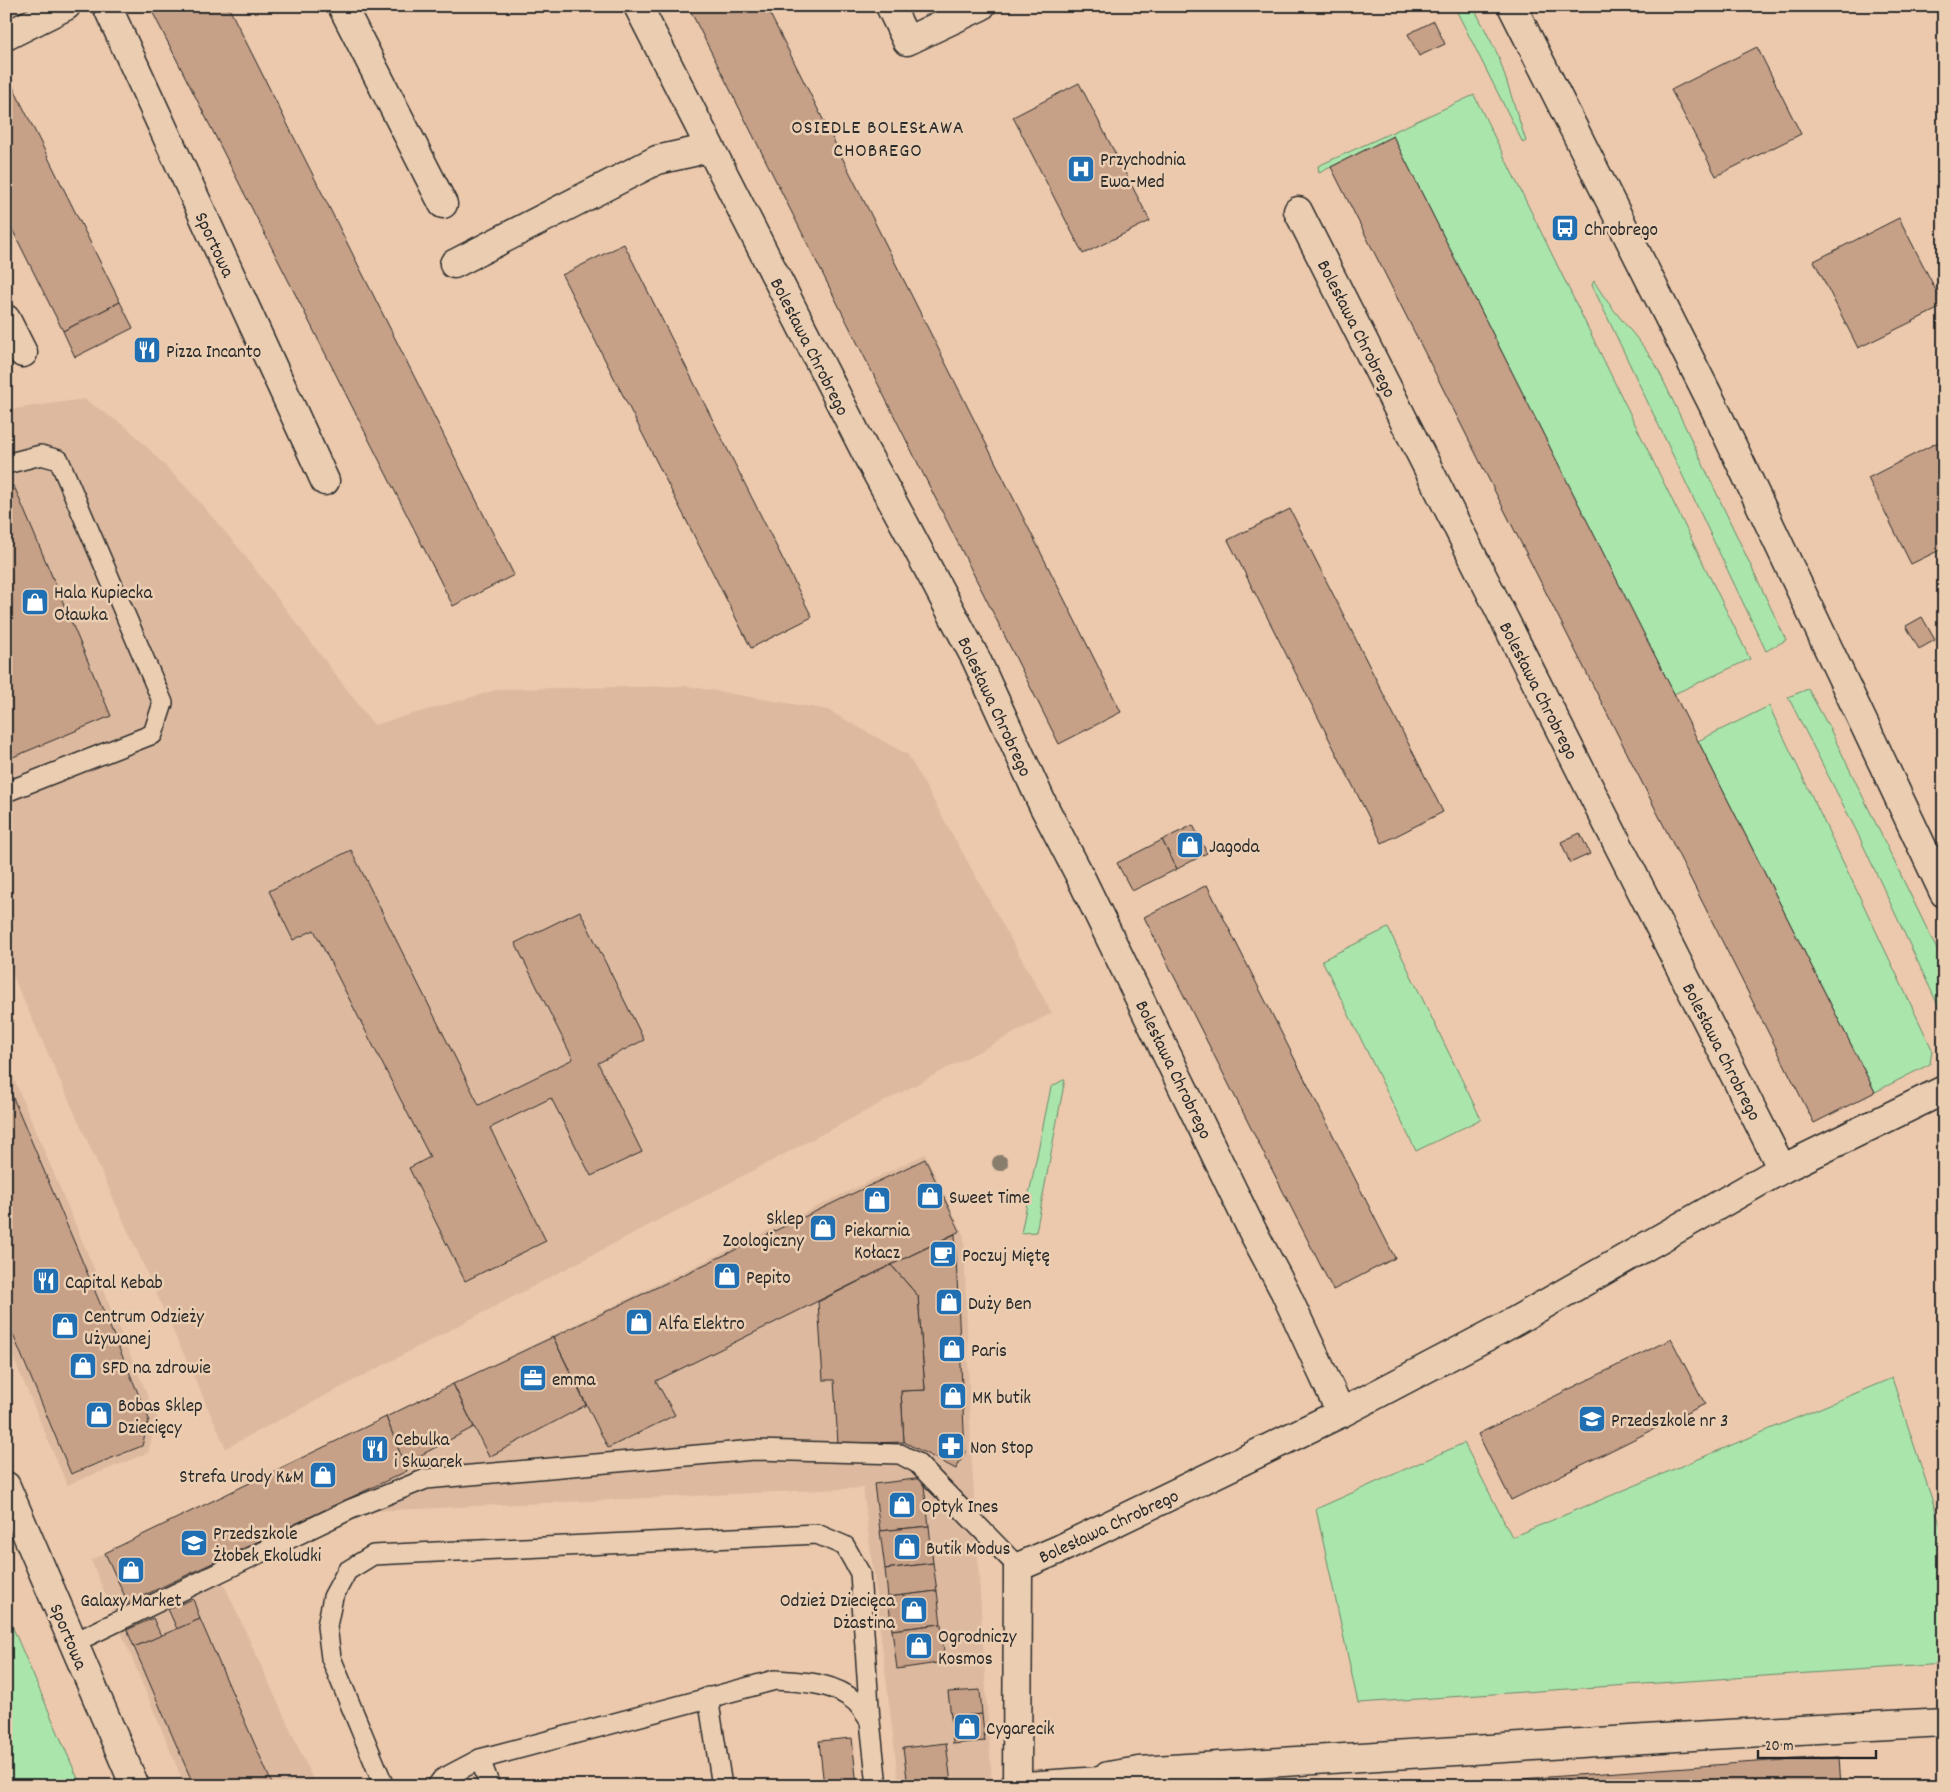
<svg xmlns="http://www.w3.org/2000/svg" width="1950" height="1792" font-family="Dekko,sans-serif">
<rect width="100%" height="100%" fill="#ecc9ac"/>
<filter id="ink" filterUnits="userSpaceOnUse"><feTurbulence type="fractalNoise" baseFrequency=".02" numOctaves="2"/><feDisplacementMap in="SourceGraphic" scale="10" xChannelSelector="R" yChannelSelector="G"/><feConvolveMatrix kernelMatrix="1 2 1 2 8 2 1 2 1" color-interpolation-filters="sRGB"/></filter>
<g filter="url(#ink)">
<g fill="#ddba9f">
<path d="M84 399 128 428 189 490 239 548 374 725 500 689 687 686 828 710 908 755 1052 1013 226 1448 6 961V410Z"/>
<path d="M6 1060 157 1418 148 1453 67 1485 6 1340Z"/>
<path d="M925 1154 964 1236 971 1448 992 1786H899L863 1488 374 1511 223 1582 316 1786H185L91 1560Z"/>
</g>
<g fill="#aae5ab" stroke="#6a886b">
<path d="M1454 6H1473L1498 55 1526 141 1523 143Z"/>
<path d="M1474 95 1750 659 1674 694 1393 136 1319 173 1318 166Z"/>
<path d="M1594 281C1611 311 1638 336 1656 365L1786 640 1766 651 1592 285Z"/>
<path d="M1808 689 1830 729 1944 964V1018L1857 832 1788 697Z"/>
<path d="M1769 706 1932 1049 1930 1064 1875 1092 1698 741Z"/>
<path d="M1388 928 1481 1119 1416 1151 1322 960Z"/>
<path d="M1065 1079 1036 1232 1021 1233 1051 1087Z"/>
<path d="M1892 1378 1944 1536V1664L1358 1703 1316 1509 1464 1443 1512 1537Z"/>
<path d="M6 1612 81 1786H6Z"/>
</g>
<g fill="#c6a087" stroke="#2b2b2b">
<path d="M156 6H228L514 575 453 606 151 9Z"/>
<path d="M688 6H766L1121 712 1059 744Z"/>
<path d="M1434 21 1445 44 1419 56 1408 34Z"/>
<path d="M1757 47 1801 134 1716 176 1671 90Z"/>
<path d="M9 79 120 302 63 331 6 217V80Z"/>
<path d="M1079 83 1150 221 1083 254 1013 117Z"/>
<path d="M1393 136 1875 1092 1814 1123 1331 167Z"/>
<path d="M1899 218 1944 306 1858 348 1814 261Z"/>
<path d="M624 244 812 617 751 648 562 275Z"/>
<path d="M120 302 133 328 75 357 63 331Z"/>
<path d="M1944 439V548L1911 564 1868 478Z"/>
<path d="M14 486 111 716 6 760V489Z"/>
<path d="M1290 509 1443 812 1382 843 1228 540Z"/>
<path d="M1922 617 1935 640 1919 649 1906 626Z"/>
<path d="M1193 825 1207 853 1177 869 1162 840Z"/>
<path d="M1580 833 1590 854 1570 863 1561 842Z"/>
<path d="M1162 840 1177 869 1132 891 1117 863Z"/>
<path d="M351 850 479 1105 573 1059 515 943 580 911 644 1040 598 1063 642 1152 591 1176 551 1098 490 1128 546 1241 465 1281 409 1168 430 1157 314 930 293 940 269 891Z"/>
<path d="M1207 885 1395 1258 1333 1290 1144 917Z"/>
<path d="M6 1081 149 1419 142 1446 71 1474 6 1318Z"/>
<path d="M925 1159 960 1231 656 1381 675 1415 608 1448 553 1337Z"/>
<path d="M955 1234 965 1452 956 1469 904 1442 901 1391 925 1390 918 1296 891 1265Z"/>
<path d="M891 1265 918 1296 925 1390 901 1391 904 1442 838 1444 834 1380H823L818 1302Z"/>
<path d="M553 1337 586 1405 489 1457 453 1384Z"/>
<path d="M1671 1339 1705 1404 1511 1500 1478 1434Z"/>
<path d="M453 1384 474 1427 404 1464 386 1417Z"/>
<path d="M386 1417 407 1471 128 1603 105 1553Z"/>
<path d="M923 1478 929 1526 880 1531 874 1484Z"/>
<path d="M929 1526 933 1563 885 1569 880 1531Z"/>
<path d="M933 1563 937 1591 888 1597 885 1569Z"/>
<path d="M937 1591 941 1624 892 1630 888 1597Z"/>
<path d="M193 1599 200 1619 177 1629 168 1609Z"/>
<path d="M153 1618 161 1636 134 1647 127 1630Z"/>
<path d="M200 1619 273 1786H194L134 1647Z"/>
<path d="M941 1624 945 1662 897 1669 892 1630Z"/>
<path d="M980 1690 982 1714 951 1717 948 1692Z"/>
<path d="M982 1714 985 1741 953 1744 951 1717Z"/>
<path d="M852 1738 857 1786H824L819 1741Z"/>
<path d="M946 1743 951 1783 908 1786 903 1748Z"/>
<path d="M1839 1756 1841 1786H1424Z"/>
</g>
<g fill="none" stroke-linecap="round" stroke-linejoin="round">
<g stroke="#2b2b2b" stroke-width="22">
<g id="service">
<path d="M6 464 41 455 59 460 163 703 153 734 6 792"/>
<path d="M73 1643 351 1509 426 1479 754 1450 900 1454 917 1463 1018 1567"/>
<path d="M708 1697 722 1786"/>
<path d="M480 1759 490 1786"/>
<path d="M1017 1782 1108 1776"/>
<path d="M384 1786 331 1658 327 1626 333 1597 347 1571 373 1555 817 1534 845 1546 860 1573 870 1721 877 1786"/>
<path d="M437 1786 442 1779 480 1759 775 1680C804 1682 833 1682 856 1702 861 1707 866 1715 870 1721"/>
</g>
</g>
<g stroke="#2b2b2b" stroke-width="31">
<g id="minor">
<path d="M107 6 325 481"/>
<path d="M342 6 443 204"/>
<path d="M638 6 866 453 905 525 976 659 1042 803 1078 872 1253 1232 1285 1292 1341 1413"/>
<path d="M890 6 907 41 981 6"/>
<path d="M6 36 66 6"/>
<path d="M1298 211 1782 1169"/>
<path d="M454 264 657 160 693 152 708 147"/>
<path d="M6 319 23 353"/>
<path d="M6 1486 135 1786"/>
<path d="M1108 1776 1139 1771 1709 1735 1944 1722"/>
<path d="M1017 1786 1018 1567 1060 1549 1341 1413 1501 1329 1782 1169 1944 1090"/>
</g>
</g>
<g stroke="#2b2b2b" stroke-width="31">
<path id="secondary" d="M1512 6 1713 405 1944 893"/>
</g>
<use href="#service" stroke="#ebceb2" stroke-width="19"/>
<use href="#minor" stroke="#ebceb2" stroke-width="28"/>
<use href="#secondary" stroke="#ebceb2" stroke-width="28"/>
</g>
<circle fill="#897d6c" cx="1000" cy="1163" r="8"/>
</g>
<defs>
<g id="hospital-square" transform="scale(1.4375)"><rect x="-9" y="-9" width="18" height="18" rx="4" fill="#1f6fb2" stroke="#ebceb2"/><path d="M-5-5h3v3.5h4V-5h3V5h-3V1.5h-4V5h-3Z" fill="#fff"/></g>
<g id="bus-square" transform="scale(1.4375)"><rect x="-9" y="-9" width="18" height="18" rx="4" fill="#1f6fb2" stroke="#ebceb2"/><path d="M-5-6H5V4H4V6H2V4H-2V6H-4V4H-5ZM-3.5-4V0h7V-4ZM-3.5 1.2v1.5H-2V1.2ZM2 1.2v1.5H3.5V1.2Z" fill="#fff"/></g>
<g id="restaurant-square" transform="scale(1.4375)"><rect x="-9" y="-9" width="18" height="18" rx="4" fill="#1f6fb2" stroke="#ebceb2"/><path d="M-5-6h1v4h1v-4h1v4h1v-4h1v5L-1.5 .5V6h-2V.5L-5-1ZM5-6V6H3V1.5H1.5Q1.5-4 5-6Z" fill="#fff"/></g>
<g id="shop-square" transform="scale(1.4375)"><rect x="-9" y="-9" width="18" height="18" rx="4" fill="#1f6fb2" stroke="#ebceb2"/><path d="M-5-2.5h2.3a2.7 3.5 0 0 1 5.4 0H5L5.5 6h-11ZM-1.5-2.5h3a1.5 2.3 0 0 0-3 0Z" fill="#fff"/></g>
<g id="cafe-square" transform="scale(1.4375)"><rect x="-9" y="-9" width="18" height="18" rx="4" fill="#1f6fb2" stroke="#ebceb2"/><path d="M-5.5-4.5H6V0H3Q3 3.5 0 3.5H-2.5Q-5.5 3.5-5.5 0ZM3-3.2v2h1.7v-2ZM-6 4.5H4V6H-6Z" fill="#fff"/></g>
<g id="office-square" transform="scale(1.4375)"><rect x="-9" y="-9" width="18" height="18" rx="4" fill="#1f6fb2" stroke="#ebceb2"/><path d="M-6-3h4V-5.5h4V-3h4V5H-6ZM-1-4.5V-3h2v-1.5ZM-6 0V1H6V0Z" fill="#fff"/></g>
<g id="school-square" transform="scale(1.4375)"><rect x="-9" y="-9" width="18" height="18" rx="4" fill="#1f6fb2" stroke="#ebceb2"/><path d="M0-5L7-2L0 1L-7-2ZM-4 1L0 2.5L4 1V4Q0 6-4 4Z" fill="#fff"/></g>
<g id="pharmacy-square" transform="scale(1.4375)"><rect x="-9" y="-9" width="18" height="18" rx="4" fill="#1f6fb2" stroke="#ebceb2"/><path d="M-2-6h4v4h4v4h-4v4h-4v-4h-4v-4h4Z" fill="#fff"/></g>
</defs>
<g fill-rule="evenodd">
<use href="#hospital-square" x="1081" y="169"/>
<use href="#bus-square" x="1565" y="228"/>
<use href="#restaurant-square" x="147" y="350"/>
<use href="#shop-square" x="35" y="602"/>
<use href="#shop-square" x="1190" y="845"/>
<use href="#shop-square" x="930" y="1196"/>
<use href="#shop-square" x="877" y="1200"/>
<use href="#shop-square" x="823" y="1228"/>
<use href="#cafe-square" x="943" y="1254"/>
<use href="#shop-square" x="727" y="1276"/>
<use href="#restaurant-square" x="46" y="1281"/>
<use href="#shop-square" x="949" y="1302"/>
<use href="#shop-square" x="639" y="1322"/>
<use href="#shop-square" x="65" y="1326"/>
<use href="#shop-square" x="952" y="1349"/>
<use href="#shop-square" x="83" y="1366"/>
<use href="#office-square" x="533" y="1378"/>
<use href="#shop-square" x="953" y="1396"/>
<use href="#shop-square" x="99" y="1415"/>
<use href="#school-square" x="1592" y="1419"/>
<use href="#pharmacy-square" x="951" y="1446"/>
<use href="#restaurant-square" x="375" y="1449"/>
<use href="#shop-square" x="323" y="1475"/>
<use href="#shop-square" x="902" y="1505"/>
<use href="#school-square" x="194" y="1543"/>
<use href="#shop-square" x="907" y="1547"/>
<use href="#shop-square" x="131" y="1570"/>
<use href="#shop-square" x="914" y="1610"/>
<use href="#shop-square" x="919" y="1646"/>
<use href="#shop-square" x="967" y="1727"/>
</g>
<g text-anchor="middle" stroke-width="5" stroke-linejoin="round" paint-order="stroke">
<g font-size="19" fill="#2b2b2b" stroke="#ebceb2" text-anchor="start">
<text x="1100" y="165">Przychodnia<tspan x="1100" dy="22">Ewa-Med</tspan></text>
<text x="1584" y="235">Chrobrego</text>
<text x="166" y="357">Pizza Incanto</text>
<text x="54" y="598">Hala Kupiecka<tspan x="54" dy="22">Oławka</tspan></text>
<text x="1209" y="852">Jagoda</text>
<text x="949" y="1203">Sweet Time</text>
<text x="804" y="1224" text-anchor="end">Sklep<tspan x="804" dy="22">Zoologiczny</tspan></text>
<text x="877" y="1236" text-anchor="middle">Piekarnia<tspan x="877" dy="22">Kołacz</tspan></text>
<text x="962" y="1261">Poczuj Miętę</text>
<text x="746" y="1283">Pepito</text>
<text x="65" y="1288">Capital Kebab</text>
<text x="968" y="1309">Duży Ben</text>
<text x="84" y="1322">Centrum Odzieży<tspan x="84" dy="22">Używanej</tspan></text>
<text x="658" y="1329">Alfa Elektro</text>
<text x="971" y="1356">Paris</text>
<text x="102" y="1373">SFD na zdrowie</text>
<text x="552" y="1385">emma</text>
<text x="972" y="1403">MK butik</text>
<text x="118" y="1411">Bobas Sklep<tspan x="118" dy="22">Dziecięcy</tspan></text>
<text x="1611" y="1426">Przedszkole nr 3</text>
<text x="394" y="1445">Cebulka<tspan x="394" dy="22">i Skwarek</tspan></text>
<text x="970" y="1453">Non Stop</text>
<text x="304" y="1482" text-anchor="end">Strefa Urody K&amp;M</text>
<text x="921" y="1512">Optyk Ines</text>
<text x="213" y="1539">Przedszkole<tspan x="213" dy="22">Żłobek Ekoludki</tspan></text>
<text x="926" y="1554">Butik Modus</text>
<text x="131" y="1606" text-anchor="middle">Galaxy Market</text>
<text x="895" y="1606" text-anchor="end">Odzież Dziecięca<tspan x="895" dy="22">Dżastina</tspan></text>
<text x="938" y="1642">Ogrodniczy<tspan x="938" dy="22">Kosmos</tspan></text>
<text x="986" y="1734">Cygarecik</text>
</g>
<g font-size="19" fill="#2b2b2b" stroke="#ebceb2">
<text transform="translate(216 244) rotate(65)" y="7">Sportowa</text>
<text transform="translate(1358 328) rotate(63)" y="7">Bolesława Chrobrego</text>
<text transform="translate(811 346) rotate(63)" y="7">Bolesława Chrobrego</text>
<text transform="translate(1540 690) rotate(63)" y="7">Bolesława Chrobrego</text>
<text transform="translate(996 706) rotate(65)" y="7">Bolesława Chrobrego</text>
<text transform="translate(1723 1051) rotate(63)" y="7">Bolesława Chrobrego</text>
<text transform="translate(1175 1069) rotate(64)" y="7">Bolesława Chrobrego</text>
<text transform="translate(1108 1525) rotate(-25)" y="7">Bolesława Chrobrego</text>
<text transform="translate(70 1636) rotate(67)" y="7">Sportowa</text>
</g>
<g font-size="20" letter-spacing="1" fill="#2b2b2b" stroke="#ebceb2">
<text x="878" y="133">OSIEDLE BOLESŁAWA<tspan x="878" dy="23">CHOBREGO</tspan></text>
</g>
</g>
<rect width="1950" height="1792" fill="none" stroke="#ebceb2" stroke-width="25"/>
<rect x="12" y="12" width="1925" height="1767" fill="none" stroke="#2b2b2b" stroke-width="2" filter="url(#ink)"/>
<path d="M1758 1750v8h118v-8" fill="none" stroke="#2b2b2b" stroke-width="2.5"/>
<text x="1765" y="1750" font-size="15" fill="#2b2b2b" stroke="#ebceb2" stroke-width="4" paint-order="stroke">20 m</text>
</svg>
